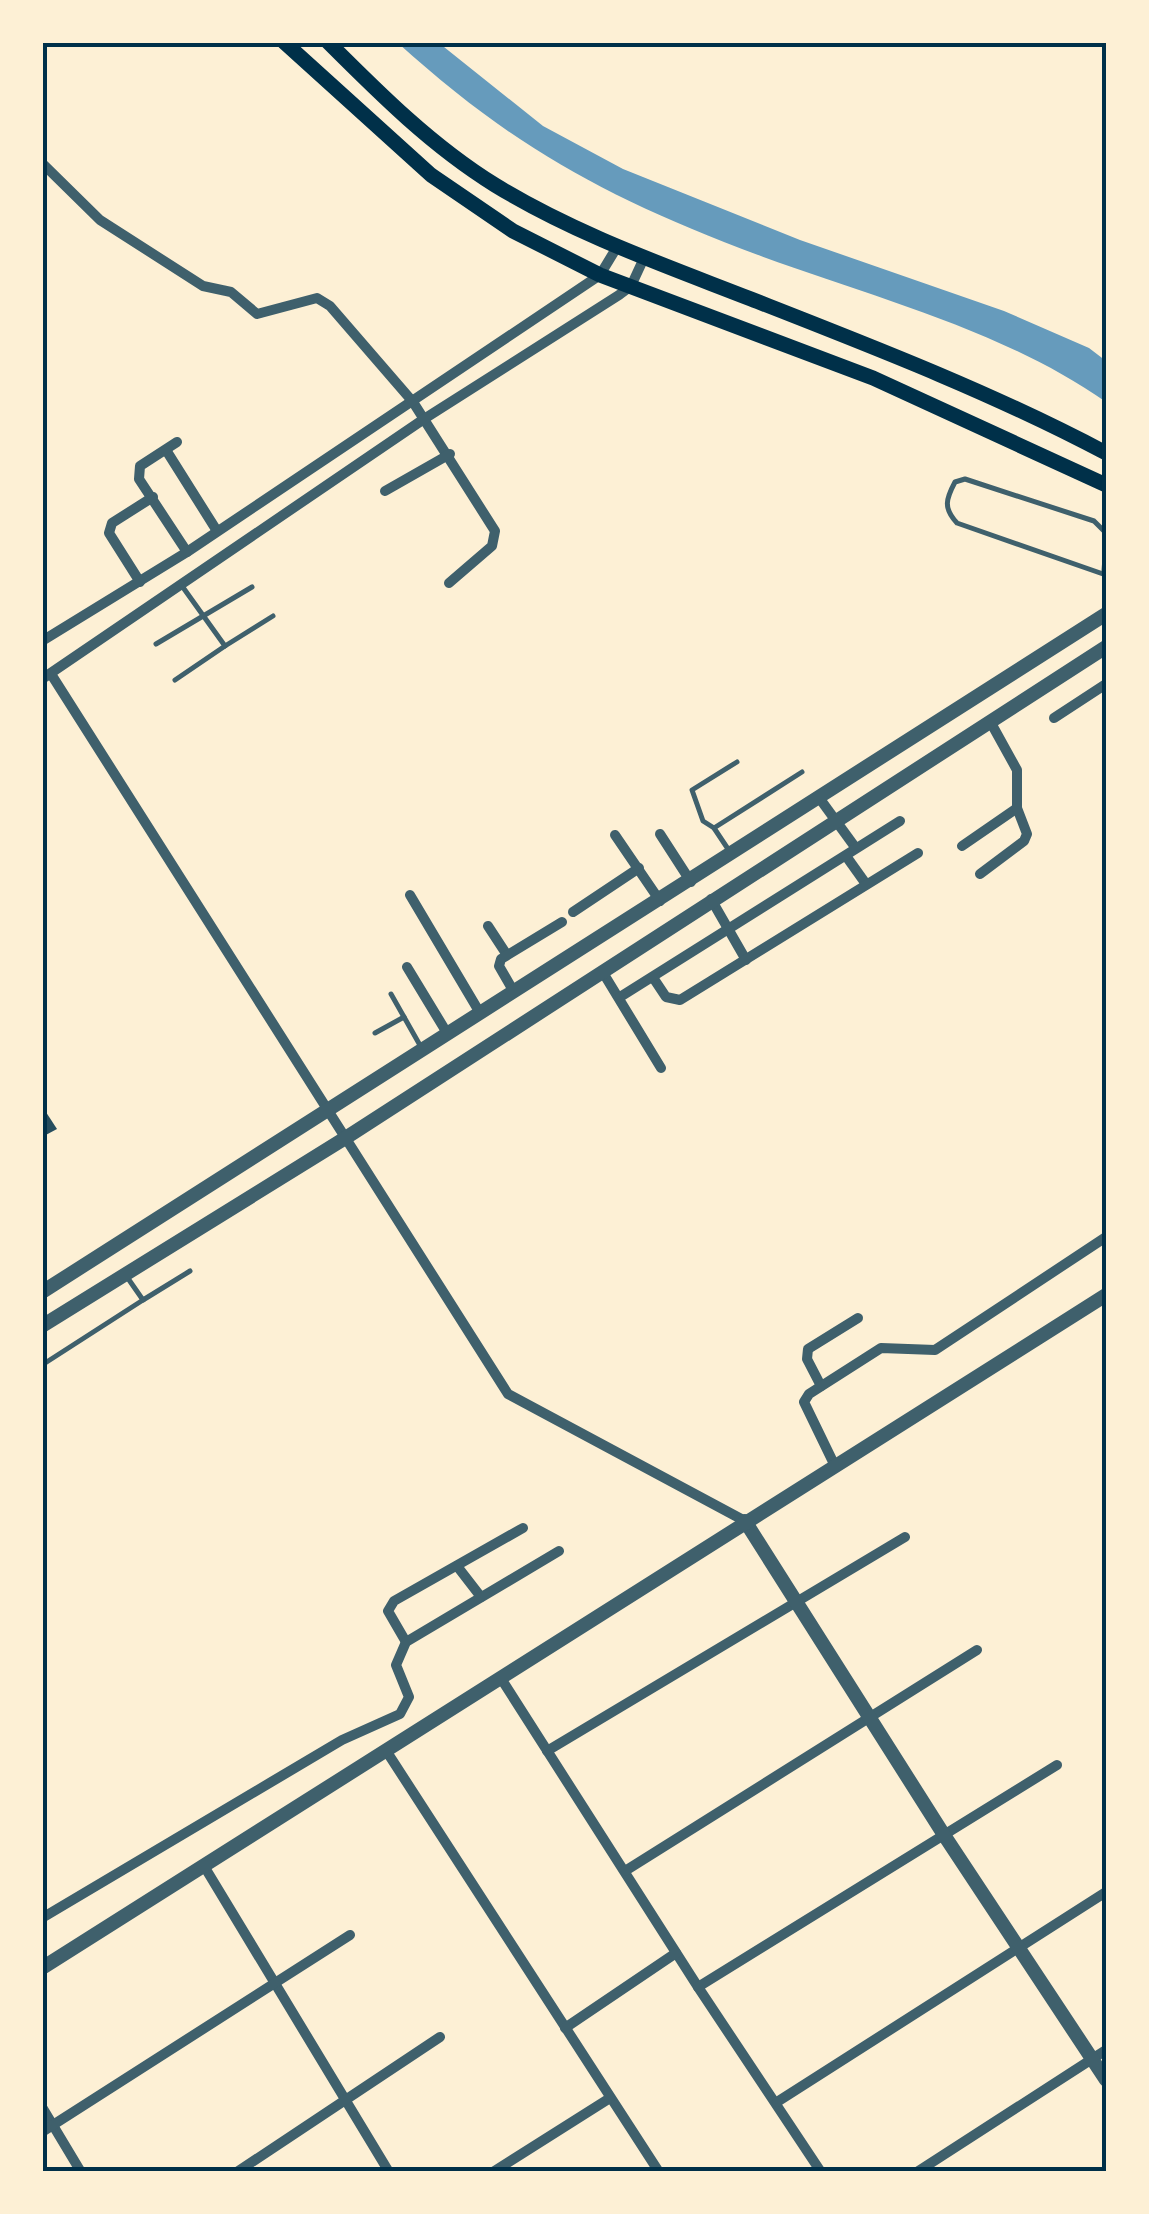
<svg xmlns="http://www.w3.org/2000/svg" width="1149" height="2214" font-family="Raleway,sans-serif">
<rect width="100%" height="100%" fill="#fdf0d5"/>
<path fill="#669bbc" d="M398 43H439L543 126 623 169 800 240 1004 311 1089 348 1106 361V402C999 327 863 295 742 249 600 194 511 145 398 43Z"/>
<path fill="#264d5e" d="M42 1106 57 1129 42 1137Z"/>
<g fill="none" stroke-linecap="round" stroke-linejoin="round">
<g stroke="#3f606c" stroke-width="5">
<path d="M1106 533 1094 521 965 479 955 482C946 499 943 508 957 523L1106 575"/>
<path d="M1104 571 1106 544"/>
<path d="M156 644 252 587"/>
<path d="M225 646 273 616"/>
<path d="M175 680 225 646 182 586"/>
<path d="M714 828 802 772"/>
<path d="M730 852 714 828 703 821 692 790 737 762"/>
<path d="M391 994 421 1047"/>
<path d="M375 1033 404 1017"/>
<path d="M127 1277 143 1300 190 1271"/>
<path d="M42 1365 143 1300"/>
</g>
<g stroke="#3f606c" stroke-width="10">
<path d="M42 163 100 220 203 286 231 292 257 314 317 298 330 306 413 402 495 531 492 546 449 583"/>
<path d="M177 442 140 466 139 479 187 552"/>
<path d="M166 450 217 531"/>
<path d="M385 491 450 454"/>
<path d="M140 582 109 533 112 523 153 497"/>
<path d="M42 641 187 552 600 275 617 247"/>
<path d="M51 674 508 1394 745 1521"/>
<path d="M42 679 424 419 619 295 631 286 644 258"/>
<path d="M1054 718 1106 684"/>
<path d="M820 799 855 847"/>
<path d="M660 834 691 882"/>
<path d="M615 835 660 901"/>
<path d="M962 846 1017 808"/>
<path d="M846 856 866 884"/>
<path d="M980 874 1024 841 1027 834 1017 808V770L991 723"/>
<path d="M410 895 480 1013"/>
<path d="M711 899 746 960"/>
<path d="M573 912 639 868"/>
<path d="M488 926 507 955"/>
<path d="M407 967 447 1033"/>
<path d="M602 971 661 1068"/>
<path d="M654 979 666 997 680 1000 918 853"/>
<path d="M514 992 499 966 501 959 562 922"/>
<path d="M620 997 900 821"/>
<path d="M821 1386 807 1359 808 1349 858 1318"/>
<path d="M835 1466 804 1402 809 1394 881 1348 935 1350 1106 1237"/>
<path d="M457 1566 481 1597"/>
<path d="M406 1642 388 1611 394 1601 523 1528"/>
<path d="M502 1680 698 1987 821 2172"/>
<path d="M547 1751 905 1537"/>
<path d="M387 1752 659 2172"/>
<path d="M204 1866 389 2172"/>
<path d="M625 1871 977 1650"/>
<path d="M42 1918 342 1740 400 1714 409 1697 396 1665 406 1642 559 1551"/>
<path d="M698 1987 1057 1765"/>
<path d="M565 2028 676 1953"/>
<path d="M777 2102 1106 1892"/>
<path d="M42 2107 81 2172"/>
<path d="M42 2132 350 1935"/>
<path d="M237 2172 440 2037"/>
<path d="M493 2172 610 2098"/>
<path d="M917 2172 1106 2050"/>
</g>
<g stroke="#3f606c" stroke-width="14">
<path d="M42 1292 1106 614"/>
<path d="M42 1326 347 1137 1106 647"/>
<path d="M745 1521 944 1835 1106 2080"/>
<path d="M42 1968 1106 1295"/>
</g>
<g stroke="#003049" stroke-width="15">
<path d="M284 42 431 175 513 231 600 275 873 378 1106 485"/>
<path d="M328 42C380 94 432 146 495 185 575 234 664 265 751 299 871 346 993 393 1106 453"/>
</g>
</g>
<rect width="1149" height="2214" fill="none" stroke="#fdf0d5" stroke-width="90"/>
<rect x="45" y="45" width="1059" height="2124" fill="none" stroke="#003049" stroke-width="4"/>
</svg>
